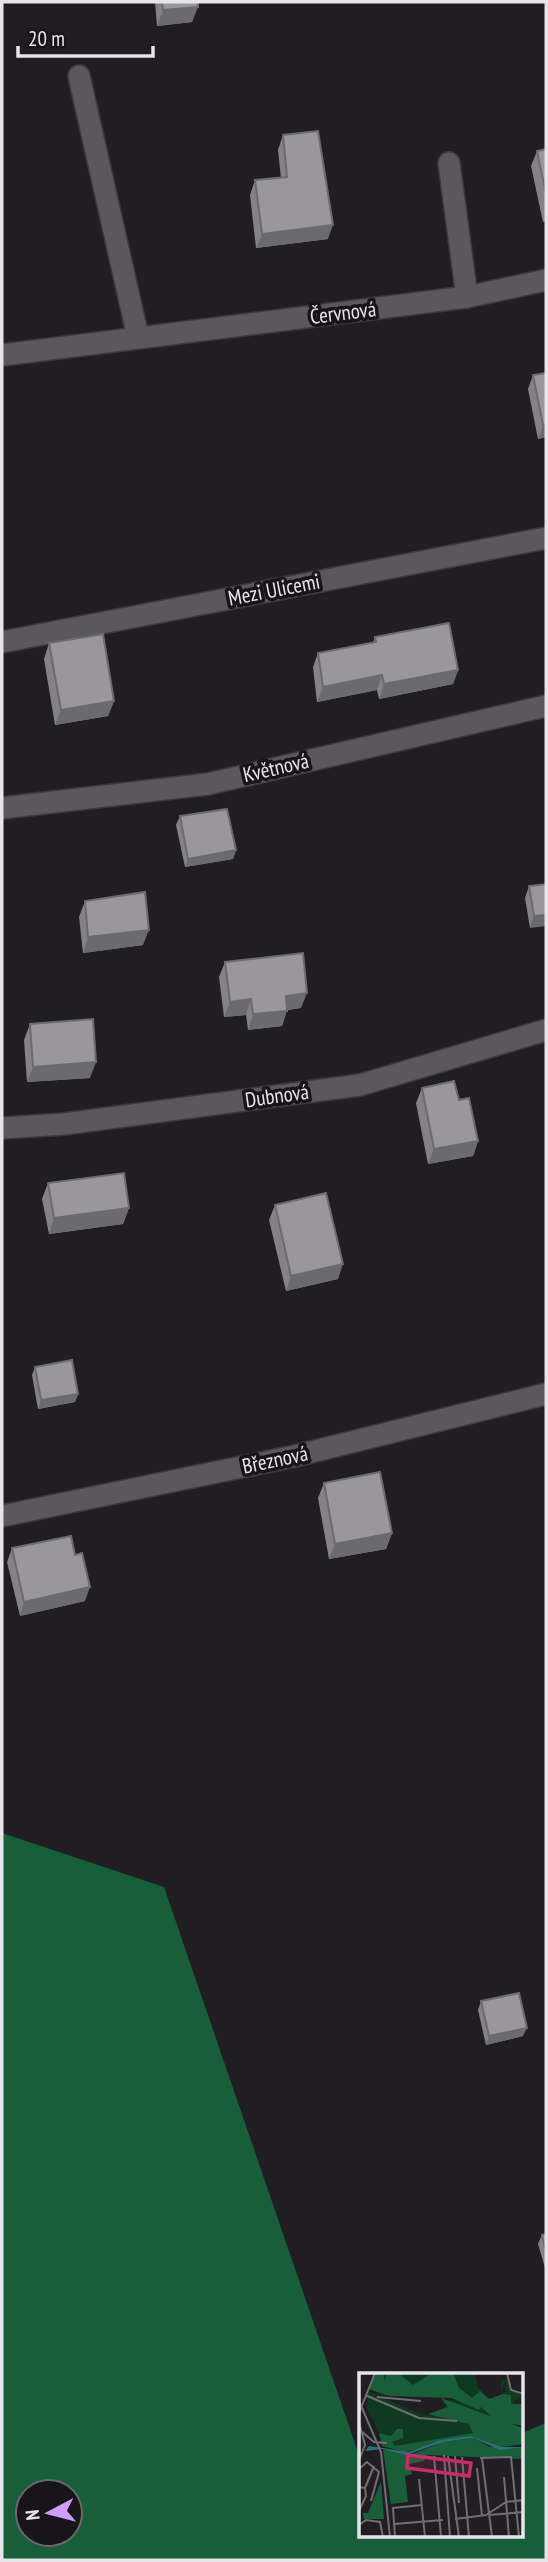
<svg xmlns="http://www.w3.org/2000/svg" width="548" height="2562" font-family="'PT Sans Narrow',sans-serif">
<rect width="100%" height="100%" fill="#201e23"/>
<path fill="#185f39" fill-rule="evenodd" d="M2 1833 164 1887 361 2461V2536H522V2433L546 2423V2560H2ZM28 2492H70V2534H28Z"/>
<g fill="none" stroke-linecap="round" stroke-linejoin="round">
<g stroke="#3b393d" stroke-width="24">
<g id="lane">
<path d="M79 76 138 337"/>
<path d="M449 163 467 297"/>
<path d="M2 642 546 538"/>
<path d="M2 1128 64 1124 360 1085 546 1030"/>
</g>
</g>
<g stroke="#3b393d" stroke-width="24">
<g id="street">
<path d="M2 355 467 297 546 280"/>
<path d="M2 808 208 784 546 706"/>
<path d="M2 1516 295 1456 546 1394"/>
</g>
</g>
<use href="#lane" stroke="#5a575d" stroke-width="21"/>
<use href="#street" stroke="#5a575d" stroke-width="21"/>
</g>
<g fill="#848287">
<path d="M155 2H198L192 22 157 26Z"/>
<path d="M283 135 328 239 256 248 250 195 255 180 281 178 278 150Z"/>
<path d="M546 149V221L543 222 531 166 537 151Z"/>
<path d="M546 367V437L538 439 528 389 533 375 546 373Z"/>
<path d="M375 637 458 670 453 684 379 699 377 690 317 702 313 667 318 653 373 643Z"/>
<path d="M49 643 114 701 108 716 55 725 44 659Z"/>
<path d="M180 816 236 850 233 859 185 867 176 825Z"/>
<path d="M546 884 530 928 525 898 529 886Z"/>
<path d="M85 901 143 945 83 953 79 917Z"/>
<path d="M225 962 301 1008 287 1010 282 1026 248 1030 246 1015 224 1017 219 977Z"/>
<path d="M30 1024 90 1078 27 1082 24 1040Z"/>
<path d="M422 1088 459 1100 478 1141 473 1156 428 1164 416 1103Z"/>
<path d="M48 1183 129 1208 123 1224 49 1234 42 1199Z"/>
<path d="M275 1205 338 1279 286 1291 269 1220Z"/>
<path d="M35 1367 78 1394 75 1402 38 1409 32 1375Z"/>
<path d="M324 1483 392 1533 386 1549 329 1559 318 1498Z"/>
<path d="M12 1548 85 1601 20 1616 7 1562Z"/>
<path d="M481 2001 523 2036 486 2045 478 2010Z"/>
<path d="M546 2234V2271L538 2244 542 2235Z"/>
</g>
<g fill="#6b6a6e">
<path d="M198 7 192 22 157 26 163 10Z"/>
<path d="M333 225 328 239 256 248 262 234Z"/>
<path d="M543 425H546V437L538 439Z"/>
<path d="M458 670 453 684 379 699 384 684Z"/>
<path d="M382 675 377 690 317 702 323 687Z"/>
<path d="M114 701 108 716 55 725 61 710Z"/>
<path d="M236 850 233 859 185 867 188 859Z"/>
<path d="M546 915V926L530 928 534 916Z"/>
<path d="M149 930 143 945 83 953 88 937Z"/>
<path d="M307 993 301 1008 280 1011 286 996Z"/>
<path d="M251 999 246 1015 224 1017 230 1002Z"/>
<path d="M287 1011 282 1026 248 1030 253 1014Z"/>
<path d="M96 1062 90 1078 27 1082 33 1067Z"/>
<path d="M478 1141 473 1156 428 1164 434 1149Z"/>
<path d="M129 1208 123 1224 49 1234 54 1218Z"/>
<path d="M343 1264 338 1279 286 1291 291 1276Z"/>
<path d="M78 1394 75 1402 38 1409 41 1400Z"/>
<path d="M392 1533 386 1549 329 1559 335 1544Z"/>
<path d="M90 1587 85 1601 20 1616 24 1602Z"/>
<path d="M527 2028 523 2036 486 2045 489 2036Z"/>
</g>
<g fill="#99979d" stroke="#6b6a6e" stroke-width="2">
<path d="M162 2H198V7L163 10Z"/>
<path d="M318 131 333 225 262 234 255 180 287 177 283 135Z"/>
<path d="M546 149V194L537 151Z"/>
<path d="M546 373V425H543L533 375Z"/>
<path d="M449 623 458 670 384 684 382 675 323 687 318 653 376 642 375 637Z"/>
<path d="M103 634 114 701 61 710 49 643Z"/>
<path d="M227 809 236 850 188 859 180 816Z"/>
<path d="M546 884V915L534 916 529 886Z"/>
<path d="M145 892 149 930 88 937 85 901Z"/>
<path d="M303 953 307 993 286 996 287 1011 253 1014 251 999 230 1002 225 962Z"/>
<path d="M93 1019 96 1062 33 1067 30 1024Z"/>
<path d="M454 1081 459 1100 469 1098 478 1141 434 1149 422 1088Z"/>
<path d="M124 1173 129 1208 54 1218 48 1183Z"/>
<path d="M326 1193 343 1264 291 1276 275 1205Z"/>
<path d="M72 1360 78 1394 41 1400 35 1367Z"/>
<path d="M380 1472 392 1533 335 1544 324 1483Z"/>
<path d="M71 1536 75 1555 82 1553 90 1587 24 1602 12 1548Z"/>
<path d="M519 1993 527 2028 489 2036 481 2001Z"/>
<path d="M546 2234V2252L542 2235Z"/>
</g>
<g text-anchor="middle" stroke-width="7" stroke-linejoin="round" paint-order="stroke">
<g font-size="21" fill="#e7e5e9" stroke="#17151a">
<text transform="translate(343 313) rotate(-7)" y="7">Červnová</text>
<text transform="translate(274 590) rotate(-11)" y="7">Mezi Ulicemi</text>
<text transform="translate(276 768) rotate(-13)" y="7">Květnová</text>
<text transform="translate(277 1096) rotate(-8)" y="7">Dubnová</text>
<text transform="translate(275 1460) rotate(-12)" y="7">Březnová</text>
</g>
</g>
<g transform="translate(359 2373)">
<rect width="164" height="164" fill="#201e23"/>
<path d="M17 0H116L119 15 131 26 146 20 147 7 142 18V7L148 6 150 14 163 23 154 29 161 32 164 53 137 47 105 31 137 48 164 55V71L143 74 112 63 28 75 30 62 20 60 8 36 9 18 64 42H80L91 27 103 29 86 24 26 22 10 16Z" fill="#0f3a22"/>
<path d="M17 0H24L26 8 27 0H39L54 12 73 0H94L100 15 113 25 121 18 130 26 144 21 152 22V31H164V53L137 47 122 34 120 37 93 25 30 23 10 16ZM82 25 164 55V71L143 74 112 63 46 79 23 73 20 60 32 63 38 56H44V65L33 69 36 73 114 60 110 51 69 41 89 34ZM114 65 131 74H164V86L68 82 65 88 50 91 53 101 46 103 49 129 32 131 34 146 24 76 53 81 85 69ZM22 109 25 146H5L4 140H9Z" fill="#185f39"/>
<path d="M112 63 143 74H164L141 77 114 65 84 69 47 82 24 76 6 78 10 73 50 79 82 67Z" fill="#2c717a"/>
<path fill="none" stroke="#706e72" stroke-width="2" d="M148 0 152 17 165 21M6 22 60 45 98 48M18 24 62 28M0 28 22 79 31 164M0 40 16 0M0 49 6 72 0 87M2 58 15 69 28 70M85 82 91 164M75 83 82 164M89 83 100 164M96 83 100 130M103 84 110 164M121 85 152 84 160 164M123 85 133 164M118 95 123 143M0 96 8 89 20 99 12 128M145 104 150 164M60 106 66 164M0 114 6 115 7 123 0 138M6 115 15 93M130 142 165 139M96 146 127 142 147 129 165 127M35 151 84 147M0 152 7 147 21 149 24 164M36 164 34 135 63 132"/>
<path fill="#c62c69" fill-opacity="0.15" stroke="#c62c69" stroke-width="3.5" d="M49 82 112 90 110 103 48 95Z"/>
<rect width="164" height="164" fill="none" stroke="#e7e5e9" stroke-width="3.5"/>
</g>
<rect width="548" height="2562" fill="none" stroke="#e7e5e9" stroke-width="7"/>
<g transform="translate(49 2513) rotate(263)"><circle r="33" fill="#17151a" stroke="#6a686d" stroke-width="2"/>
<path d="M0-5L12 26L0 18L-12 26Z" fill="#d09dff"/>
<text y="-10" font-size="19" font-weight="bold" text-anchor="middle" fill="#e7e5e9">N</text>
</g>
<path d="M18 46v10h135v-10" fill="none" stroke="#e7e5e9" stroke-width="3.5"/>
<text x="28" y="46" font-size="21" fill="#e7e5e9" stroke="#17151a" stroke-width="5" paint-order="stroke">20 m</text>
</svg>
